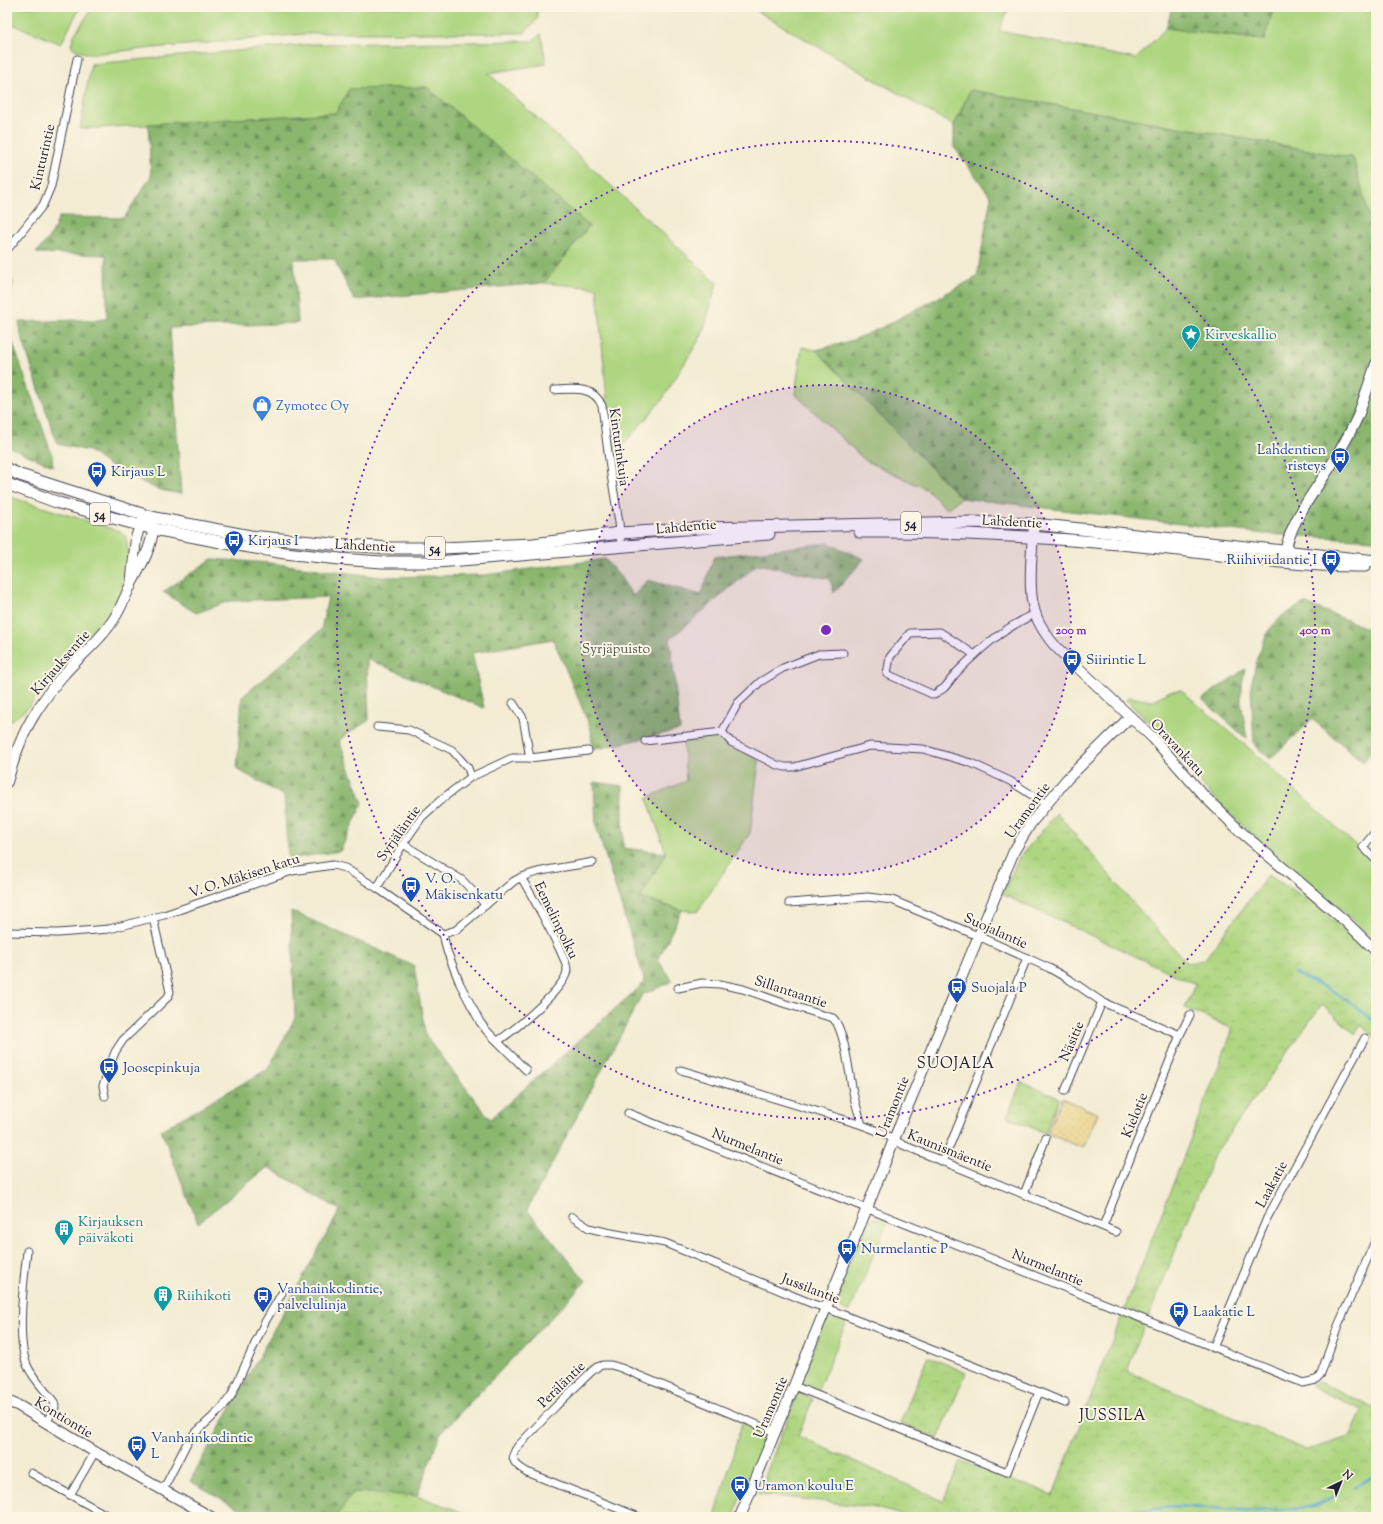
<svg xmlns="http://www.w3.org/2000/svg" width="1383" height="1524" font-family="'Sorts Mill Goudy',serif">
<defs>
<pattern id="forest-firs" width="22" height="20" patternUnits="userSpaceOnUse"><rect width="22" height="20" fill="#8ab66e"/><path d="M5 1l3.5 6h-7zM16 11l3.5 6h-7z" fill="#70945c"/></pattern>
<pattern id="sand-dots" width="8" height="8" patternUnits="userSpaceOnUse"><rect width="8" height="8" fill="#eeda9e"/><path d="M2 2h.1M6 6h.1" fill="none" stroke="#ccbb89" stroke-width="1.8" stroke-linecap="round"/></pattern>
<pattern id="park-crowns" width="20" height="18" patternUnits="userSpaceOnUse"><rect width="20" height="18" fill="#aed580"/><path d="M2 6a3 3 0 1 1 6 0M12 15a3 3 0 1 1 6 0" fill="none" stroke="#95b770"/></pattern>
</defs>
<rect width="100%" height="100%" fill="#fcf5e5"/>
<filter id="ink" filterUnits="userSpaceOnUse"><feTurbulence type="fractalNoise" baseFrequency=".025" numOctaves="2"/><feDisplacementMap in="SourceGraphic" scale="8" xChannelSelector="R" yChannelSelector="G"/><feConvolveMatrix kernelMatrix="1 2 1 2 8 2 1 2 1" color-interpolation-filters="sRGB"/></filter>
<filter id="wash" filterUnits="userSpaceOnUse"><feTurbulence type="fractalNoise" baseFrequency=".012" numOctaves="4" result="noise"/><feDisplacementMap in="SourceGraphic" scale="16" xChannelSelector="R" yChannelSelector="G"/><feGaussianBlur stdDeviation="0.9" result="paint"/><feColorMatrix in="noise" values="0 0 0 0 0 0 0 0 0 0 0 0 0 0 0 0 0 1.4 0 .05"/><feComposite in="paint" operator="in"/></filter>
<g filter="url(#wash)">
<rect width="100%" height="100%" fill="#f3ecd3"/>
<g fill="#aed580" stroke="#687c5e">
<path d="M7 7H80L61 44 7 22Z"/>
<path d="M93 7H536L538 18 524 33H315L90 54 78 51 71 46 74 35Z"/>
<path d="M750 7H1009L999 31 1136 59 1166 28 1264 40 1274 7H1350L1376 13V241L1353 158 971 90 954 126Z"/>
<path d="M541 34 546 64 488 73 717 283 702 335 662 400 616 453 607 399 597 288 544 283 589 226 336 113 80 129 91 64 314 44 532 41Z"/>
<path d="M802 347 816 350 961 498 946 509 928 490 865 460 795 394Z"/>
<path d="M7 496 119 531 126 537C127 544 129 551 128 558 124 618 74 658 36 697L29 707 7 724Z"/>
<path d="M1181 690 1251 750 1376 864V943L1353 920 1251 834 1216 800 1181 761 1166 739 1126 700 1129 697 1152 701 1170 691Z"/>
<path d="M722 735 759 761 750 833 697 912 682 910 640 898 666 853 647 798 686 781 683 742Z"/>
<path d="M874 1218 888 1221 849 1313 836 1306 833 1301 867 1221Z"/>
<path d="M832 1315 847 1321 817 1392 805 1388 801 1384V1380L825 1321 828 1317Z"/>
<path d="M742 1423 766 1433 767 1439 738 1503 734 1517H715Z"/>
</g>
<g fill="url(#forest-firs)" stroke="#566c54">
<path d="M1172 7H1274L1264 40 1166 28Z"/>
<path d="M427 87 589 226 544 283 354 300 334 259H294L298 323 170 328 181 494 160 490 116 471 89 451 57 444 21 335 19 322 107 319 106 255 36 253 52 234 59 217 124 218 151 176 148 124 336 113 349 89Z"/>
<path d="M970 90 1353 158 1376 241V329L1371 338 1376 340V540L1265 534 961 498 816 350 853 340 881 328 977 277 991 197 954 147V126Z"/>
<path d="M7 278 13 282 7 324Z"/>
<path d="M7 326 52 455 53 466 7 446Z"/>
<path d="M828 543 864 559 834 593 830 579 758 564 670 639 680 730 592 750 591 729 553 639 472 653 484 708 367 659 369 720 339 740 363 803 340 851 288 859 284 796 237 769 242 697 321 630 328 597 230 601 196 613 163 592 212 559 269 563 382 577 485 575 605 559 621 578 633 596 648 580 701 595 714 557Z"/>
<path d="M1304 603 1355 623 1376 633V746L1363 762 1312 719 1270 759 1254 744 1251 686 1257 658 1268 631 1282 616Z"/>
<path d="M1245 669 1241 688V702L1247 739 1202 699Z"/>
<path d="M594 782 623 786V848L666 853 640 898 682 910 658 960 673 981 642 995 527 1210 586 1281 440 1434 417 1496 353 1492 336 1517H254L190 1481 340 1210 268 1167 198 1223 161 1130 268 1069 295 1018 291 911 414 966 426 1037 490 1119 645 982 596 826Z"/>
</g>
<path fill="url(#sand-dots)" stroke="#887e6c" d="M1062 1098 1098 1114 1083 1148 1047 1133Z"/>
<g fill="url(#park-crowns)" stroke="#687c5e">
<path d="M1057 813 1127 896 1187 963 1204 960 1268 875 1313 902 1376 960V1038L1361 1025 1355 1034 1322 1004 1214 1155 1148 1318 1125 1308 1233 1029 1185 1008 1195 984 1002 894 1019 858Z"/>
<path d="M1021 1082 1059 1098 1045 1133 1007 1117Z"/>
<path d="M1122 1315 1145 1324 1127 1371 1306 1450 1350 1437 1362 1410 1310 1386 1320 1382 1376 1409V1517H910L871 1507 758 1494 798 1392 813 1399 798 1436 943 1501 961 1461 1053 1495Z"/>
<path d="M928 1356 966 1373 938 1439 900 1423Z"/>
<path d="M353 1492 417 1496 476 1517H336Z"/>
</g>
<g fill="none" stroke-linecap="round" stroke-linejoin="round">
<g stroke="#53a6ce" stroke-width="2.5">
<path d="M1294 973 1335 992 1376 1022"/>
<path d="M1355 1487 1367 1480 1376 1474"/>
<path d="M7 1512 13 1517"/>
<path d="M1058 1514 1079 1517 1118 1511 1157 1509 1172 1506 1258 1511 1310 1507 1338 1495"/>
</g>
</g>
</g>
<g filter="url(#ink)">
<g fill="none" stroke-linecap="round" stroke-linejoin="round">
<g stroke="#414052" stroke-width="9">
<g id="street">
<path d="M7 250 43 205 51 186 77 59"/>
<path d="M554 390C572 389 594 385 602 406L611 475 619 522 621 547"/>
<path d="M975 655 940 632 910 633 890 657 887 674 934 695C937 692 941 690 944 688 949 683 953 676 958 671 981 648 1005 627 1035 614"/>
<path d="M513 703 523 718 530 758"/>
<path d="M377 727 409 730 452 750 468 768 471 777"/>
<path d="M722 732 731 742 777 765 785 767H794L870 746 923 749 971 763 1010 781 1046 804"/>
<path d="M722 732 738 703 760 682 783 668 819 654 843 653"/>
<path d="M645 741 722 732"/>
<path d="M1376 831 1363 847 1376 860"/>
<path d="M403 844 462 880 486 905"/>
<path d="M377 888 403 844 422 817 443 798 471 777 512 758H530L588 751"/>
<path d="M789 903 868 897 892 900 978 936 1049 968 1070 980 1102 1002 1180 1035"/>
<path d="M7 932 58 933 109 929 164 915 292 871 333 865 345 868 377 888 443 934 456 930 514 881C538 868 566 868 593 862"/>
<path d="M443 934 447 951 460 984 480 1022 486 1030 526 1070"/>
<path d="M678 988 702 983 720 984 743 989 786 1004 833 1018C845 1030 849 1074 853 1092 855 1103 859 1114 862 1125"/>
<path d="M498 1041C513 1031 567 987 567 970 567 963 562 956 560 950 548 925 535 901 521 877"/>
<path d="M681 1070 862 1125 883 1133 903 1145 1116 1232"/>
<path d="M1065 1091 1102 1002"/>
<path d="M105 1096 103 1086 115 1052 123 1040 168 997 170 992 153 918"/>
<path d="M628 1113 1303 1383 1316 1380 1320 1376 1338 1326 1376 1239"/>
<path d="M943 1162 1027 958"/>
<path d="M1024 1194 1046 1138"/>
<path d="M572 1217 589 1228 606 1232 665 1243 813 1304 826 1308 1039 1392 1007 1472 794 1386"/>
<path d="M1103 1226 1180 1035 1190 1015"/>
<path d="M27 1251C24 1280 16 1339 27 1365 33 1379 45 1390 54 1402L55 1407 46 1423"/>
<path d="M1213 1348 1267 1218 1365 1038"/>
<path d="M1039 1392 1065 1403"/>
<path d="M31 1473 110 1517"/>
<path d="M163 1490 189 1439 221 1409 231 1396 265 1322 282 1293"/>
<path d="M70 1495 95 1452"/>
<path d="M639 1517 527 1472C515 1465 508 1459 518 1446L556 1406 591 1372 597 1367 603 1365H611L621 1368 775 1432"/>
</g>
</g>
<g stroke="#414052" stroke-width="12">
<g id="secondary">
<path d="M1034 524C1032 545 1028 585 1033 605 1036 621 1045 634 1055 646L1153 738 1204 796 1241 832 1345 921 1376 951"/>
<path d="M1284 559C1289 518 1318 489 1338 454 1345 442 1352 429 1358 416 1364 399 1370 381 1376 364"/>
<path d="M7 782C14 757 22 733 36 712 45 698 54 685 65 673 79 657 96 644 109 626 118 615 124 600 130 586 139 569 151 550 153 530 154 526 150 520 148 516L140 525 136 538 131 586"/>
<path d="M7 1401 19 1406 95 1452 211 1517"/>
<path d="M740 1517 867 1208 895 1137 1014 851 1031 823 1067 779 1130 717"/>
</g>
</g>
<g stroke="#414052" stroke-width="13">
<g id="primary">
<path d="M7 469 20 475 148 516 161 519 250 536 332 544 391 548H442L533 544 620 533 703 528 972 522 1034 524 1376 561"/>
<path d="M7 484 59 503 128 522 154 529 231 544 285 553 340 559 382 562H437L769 534"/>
<path d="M860 532C960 531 1060 538 1160 548 1228 555 1296 567 1365 566"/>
</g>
</g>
<use href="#street" stroke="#fff" stroke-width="7"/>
<use href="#secondary" stroke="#fff" stroke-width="10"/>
<use href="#primary" stroke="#fff" stroke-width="11"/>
</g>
</g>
<circle cx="826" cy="630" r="245" fill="#7b2cbf" fill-opacity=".12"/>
<g fill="none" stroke="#7b2cbf" stroke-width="2" stroke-dasharray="2 4">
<circle cx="826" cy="630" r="245"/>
<circle cx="826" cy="630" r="489"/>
</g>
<defs>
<g id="sight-pin" transform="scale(1)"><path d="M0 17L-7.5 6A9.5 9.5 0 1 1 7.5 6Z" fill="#0f9aa8" stroke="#fcf5e5"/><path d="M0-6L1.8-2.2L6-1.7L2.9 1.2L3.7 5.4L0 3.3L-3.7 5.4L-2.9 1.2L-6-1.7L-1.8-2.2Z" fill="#fff"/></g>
<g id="shop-pin" transform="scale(1)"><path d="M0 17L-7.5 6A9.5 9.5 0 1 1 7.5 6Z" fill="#3f7fe0" stroke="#fcf5e5"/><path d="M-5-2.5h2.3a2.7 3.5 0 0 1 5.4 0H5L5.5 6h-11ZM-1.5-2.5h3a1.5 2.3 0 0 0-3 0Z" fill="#fff"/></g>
<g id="bus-pin" transform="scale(1)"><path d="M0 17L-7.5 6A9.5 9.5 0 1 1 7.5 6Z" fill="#1a4fb4" stroke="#fcf5e5"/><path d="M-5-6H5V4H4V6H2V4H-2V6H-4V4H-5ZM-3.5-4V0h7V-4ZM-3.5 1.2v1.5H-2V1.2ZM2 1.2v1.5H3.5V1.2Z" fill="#fff"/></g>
<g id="building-pin" transform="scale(1)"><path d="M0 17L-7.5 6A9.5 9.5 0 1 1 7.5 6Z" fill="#0f9aa8" stroke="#fcf5e5"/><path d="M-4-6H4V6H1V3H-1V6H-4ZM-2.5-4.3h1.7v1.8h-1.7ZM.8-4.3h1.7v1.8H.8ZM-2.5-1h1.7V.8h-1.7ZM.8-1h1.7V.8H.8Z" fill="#fff"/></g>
</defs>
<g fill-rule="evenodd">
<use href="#sight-pin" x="1191" y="334"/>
<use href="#shop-pin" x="262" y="405"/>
<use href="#bus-pin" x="1340" y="457"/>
<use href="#bus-pin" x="97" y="471"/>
<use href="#bus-pin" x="234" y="540"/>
<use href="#bus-pin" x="1331" y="559"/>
<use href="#bus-pin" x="1072" y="659"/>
<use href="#bus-pin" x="411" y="886"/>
<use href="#bus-pin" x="957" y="987"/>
<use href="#bus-pin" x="109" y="1067"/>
<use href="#building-pin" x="64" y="1229"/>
<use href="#bus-pin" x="847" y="1248"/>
<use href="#building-pin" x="163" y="1295"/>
<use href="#bus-pin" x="263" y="1296"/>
<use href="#bus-pin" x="1179" y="1311"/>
<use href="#bus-pin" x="137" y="1445"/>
<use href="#bus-pin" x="740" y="1485"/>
</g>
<g text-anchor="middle" stroke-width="4" stroke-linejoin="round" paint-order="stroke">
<g fill="#fcf5e5" stroke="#63616e" stroke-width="1">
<rect x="90" y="503" width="20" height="22" rx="3"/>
<rect x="901" y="512" width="20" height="22" rx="3"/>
<rect x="425" y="537" width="20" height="22" rx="3"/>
</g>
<g font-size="13" font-weight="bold" fill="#22223b">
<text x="100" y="519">54</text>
<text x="911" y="528">54</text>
<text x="435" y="553">54</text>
</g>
<g font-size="14" fill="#22223b" stroke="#fcf5e5">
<text transform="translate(42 157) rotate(-77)" y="5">Kinturintie</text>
<text transform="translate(620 447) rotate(82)" y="5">Kinturinkuja</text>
<text transform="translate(1012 521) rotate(3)" y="5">Lahdentie</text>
<text transform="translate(686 526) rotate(-5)" y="5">Lahdentie</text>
<text transform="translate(365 545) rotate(3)" y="5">Lahdentie</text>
<text transform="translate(60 662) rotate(-49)" y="5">Kirjauksentie</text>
<text transform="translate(1178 747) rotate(47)" y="5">Oravankatu</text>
<text transform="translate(1027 810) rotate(-54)" y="5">Uramontie</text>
<text transform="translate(398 833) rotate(-55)" y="5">Syrjäläntie</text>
<text transform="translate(244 875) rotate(-18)" y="5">V. O. Mäkisen katu</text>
<text transform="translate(557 920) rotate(64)" y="5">Eemelinpolku</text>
<text transform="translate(996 930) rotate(24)" y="5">Suojalantie</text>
<text transform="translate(791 991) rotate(18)" y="5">Sillantaantie</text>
<text transform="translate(1071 1041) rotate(-67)" y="5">Näsitie</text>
<text transform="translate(892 1107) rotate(-68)" y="5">Uramontie</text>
<text transform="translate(1134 1115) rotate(-68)" y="5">Kielotie</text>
<text transform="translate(748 1146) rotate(22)" y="5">Nurmelantie</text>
<text transform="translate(950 1150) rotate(22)" y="5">Kaunismäentie</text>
<text transform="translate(1271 1184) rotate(-62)" y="5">Laakatie</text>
<text transform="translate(1048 1267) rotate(22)" y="5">Nurmelantie</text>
<text transform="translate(811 1288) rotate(21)" y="5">Jussilantie</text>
<text transform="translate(561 1384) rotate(-44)" y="5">Peräläntie</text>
<text transform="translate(770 1407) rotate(-67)" y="5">Uramontie</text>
<text transform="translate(64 1417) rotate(31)" y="5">Kontiontie</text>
</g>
<g font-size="14" fill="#0d838f" stroke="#fcf5e5" text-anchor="start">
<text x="1205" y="339">Kirveskallio</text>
<text x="78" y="1226">Kirjauksen<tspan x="78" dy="16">päiväkoti</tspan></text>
<text x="177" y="1300">Riihikoti</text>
</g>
<g font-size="14" fill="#366cbe" stroke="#fcf5e5" text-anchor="start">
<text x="276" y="410">Zymotec Oy</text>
</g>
<g font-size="14" fill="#164399" stroke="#fcf5e5" text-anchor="start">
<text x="1326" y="454" text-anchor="end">Lahdentien<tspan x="1326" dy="16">risteys</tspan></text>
<text x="111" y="476">Kirjaus L</text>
<text x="248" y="545">Kirjaus I</text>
<text x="1317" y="564" text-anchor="end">Riihiviidantie I</text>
<text x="1086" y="664">Siirintie L</text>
<text x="425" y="883">V. O.<tspan x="425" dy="16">Mäkisenkatu</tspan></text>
<text x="971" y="992">Suojala P</text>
<text x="123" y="1072">Joosepinkuja</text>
<text x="861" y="1253">Nurmelantie P</text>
<text x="277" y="1293">Vanhainkodintie,<tspan x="277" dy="16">palvelulinja</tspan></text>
<text x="1193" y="1316">Laakatie L</text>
<text x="151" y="1442">Vanhainkodintie<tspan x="151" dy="16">L</tspan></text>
<text x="754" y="1490">Uramon koulu E</text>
</g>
<g font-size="14" fill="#4c5850" stroke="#fcf5e5">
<text x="616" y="653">Syrjäpuisto</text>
</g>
<g font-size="15" letter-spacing="1" fill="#22223b" stroke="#fcf5e5">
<text x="956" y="1068">SUOJALA</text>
<text x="1113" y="1420">JUSSILA</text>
</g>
</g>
<circle cx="826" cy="630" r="6" fill="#7b2cbf" stroke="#fcf5e5" stroke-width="2"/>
<g font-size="12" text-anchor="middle" font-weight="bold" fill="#7b2cbf" stroke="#fcf5e5" stroke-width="4" stroke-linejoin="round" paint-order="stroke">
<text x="1071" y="634">200 m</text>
<text x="1315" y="634">400 m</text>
</g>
<rect width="1383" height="1524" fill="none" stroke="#fcf5e5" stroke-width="24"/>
<g transform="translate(1341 1482) rotate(43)" stroke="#fcf5e5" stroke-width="3" paint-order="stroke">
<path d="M0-3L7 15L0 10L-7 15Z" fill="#22223b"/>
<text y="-6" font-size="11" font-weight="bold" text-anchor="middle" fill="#22223b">N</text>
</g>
</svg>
